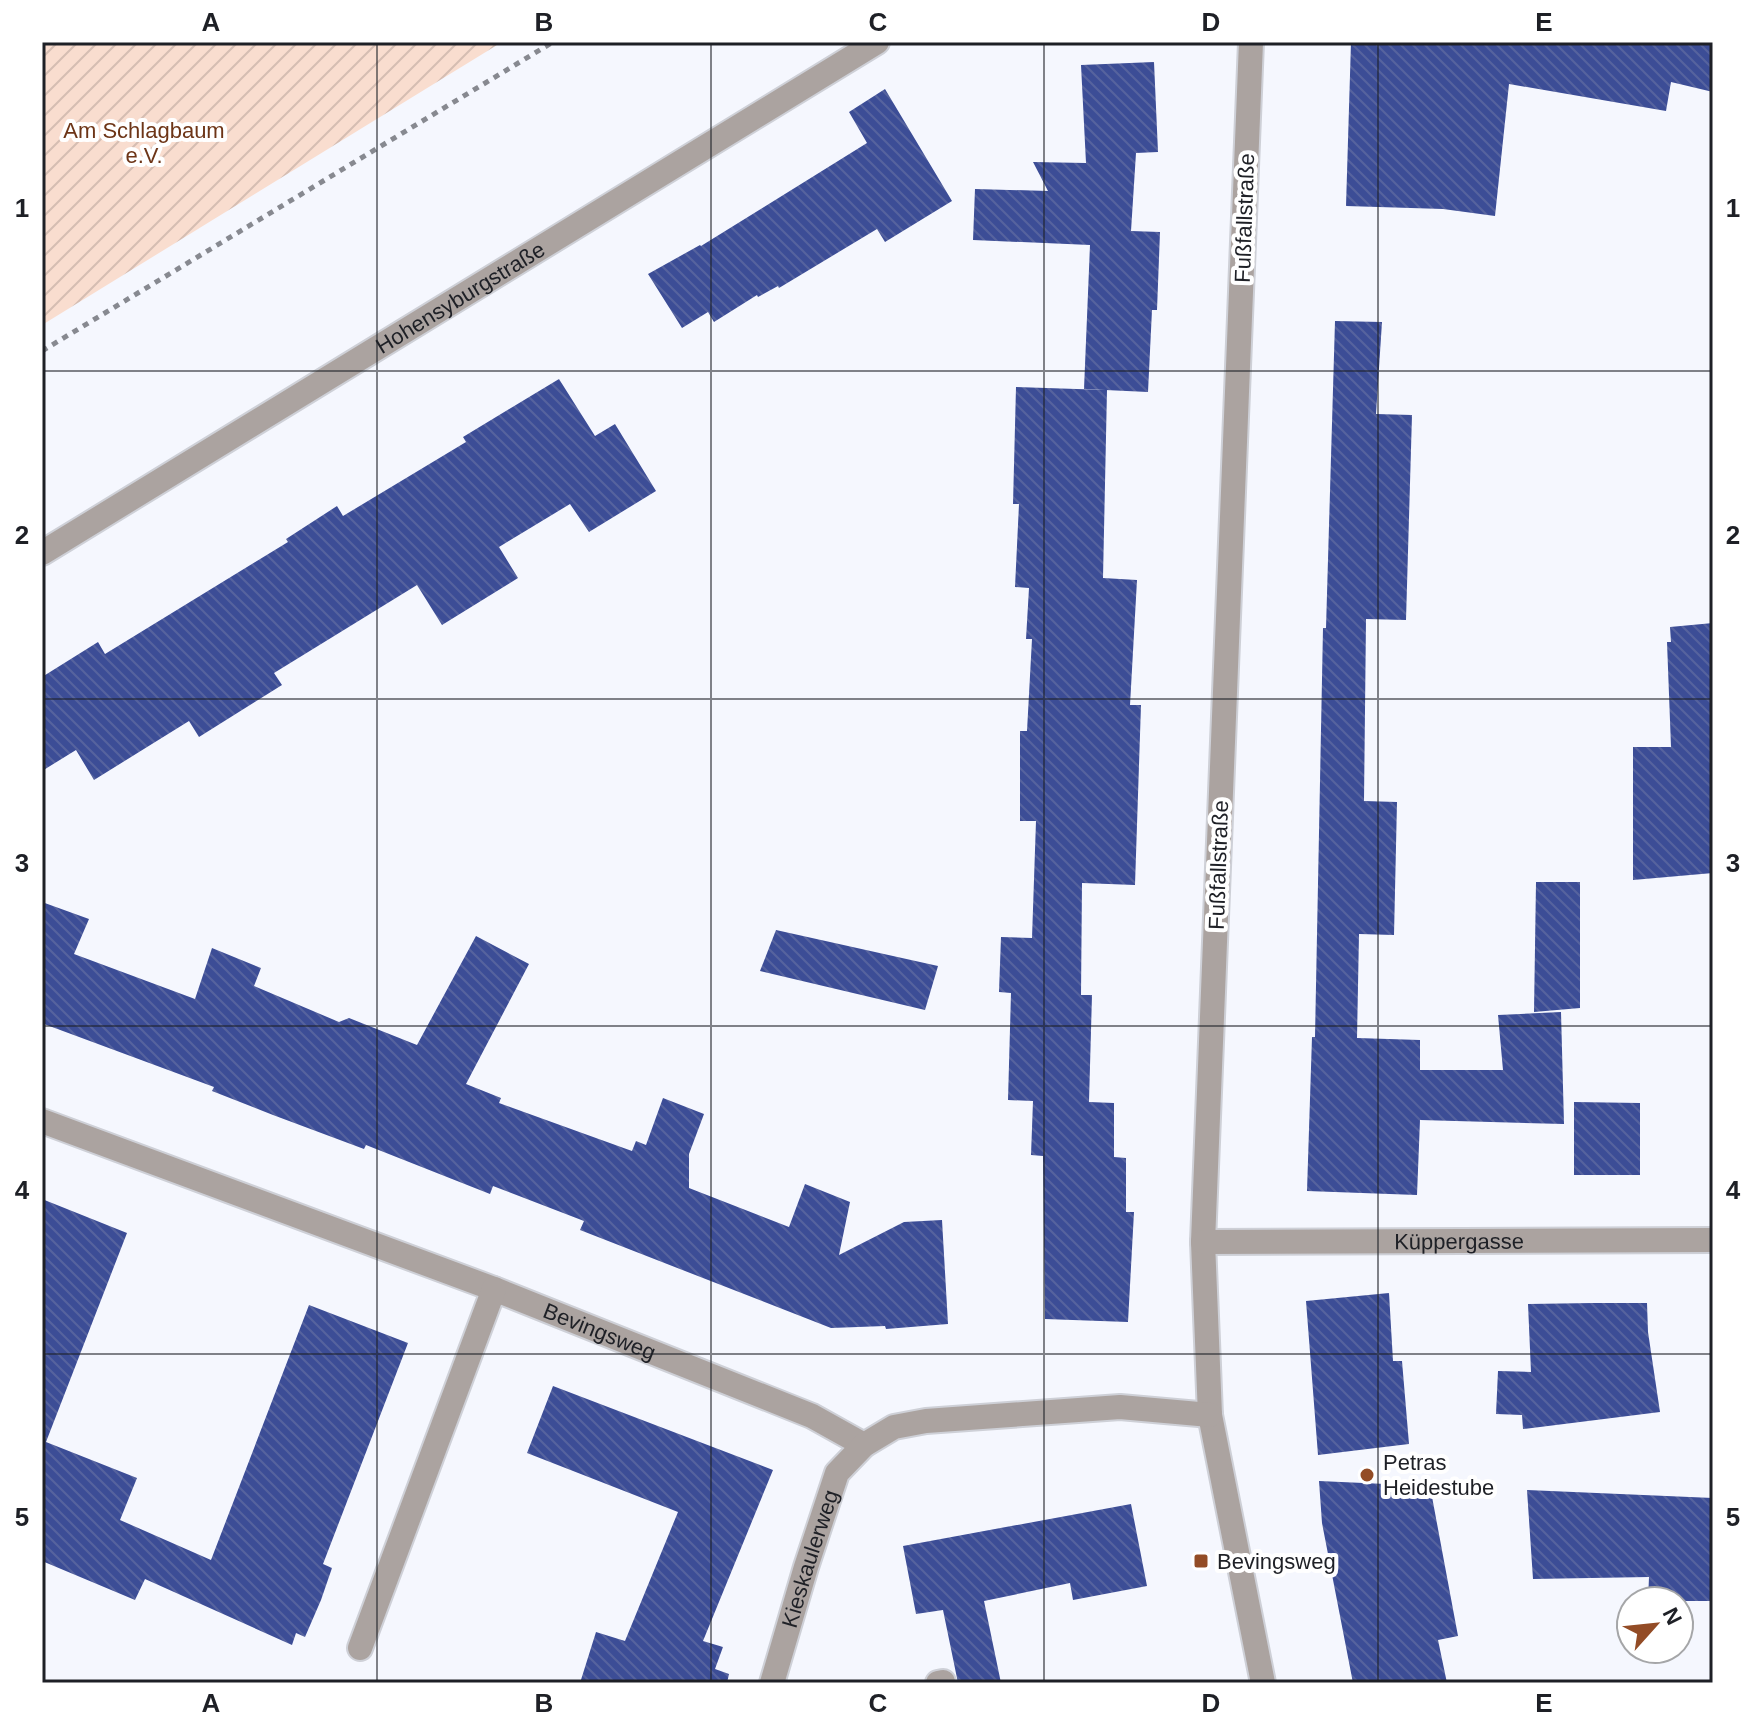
<svg xmlns="http://www.w3.org/2000/svg" width="1755" height="1725" font-family="Arial,sans-serif">
<defs>
<pattern id="garden-furrows" width="10" height="10" patternUnits="userSpaceOnUse" patternTransform="scale(2)"><rect width="10" height="10" fill="#f9ddcf"/><path d="M-1 1l2-2M0 10L10 0M9 11l2-2" fill="none" stroke="#d5bdb2"/></pattern>
<pattern id="building-back-hatch" width="6" height="6" patternUnits="userSpaceOnUse" patternTransform="scale(2)"><rect width="6" height="6" fill="#3c4d96"/><path d="M-1 5l2 2M0 0l6 6M5-1l2 2" fill="none" stroke="#56639e"/></pattern>
</defs>
<rect width="100%" height="100%" fill="#f5f7fe"/>
<path fill="url(#garden-furrows)" d="M42 42H502L42 325Z"/>
<g fill="url(#building-back-hatch)">
<path d="M1351 42H1713V92L1671 82 1666 111 1509 84 1495 216 1443 209 1346 206Z"/>
<path d="M1154 62 1158 152 1136 153 1131 231 1160 232 1157 310H1152L1148 392 1084 389 1090 245 973 240 975 189 1048 191 1033 162 1086 163 1081 65Z"/>
<path d="M885 89 952 201 885 242 877 229 779 288 778 286 758 297 757 295 714 322 708 312 682 328 648 274 700 245 701 246 867 143 849 112Z"/>
<path d="M1335 321 1382 322 1376 414 1412 415 1406 620 1366 619 1364 801 1397 802 1394 935 1359 934 1357 1038 1420 1040V1070H1503L1498 1015 1561 1012 1564 1124 1420 1120 1417 1195 1307 1191 1312 1037H1315L1323 628H1326Z"/>
<path d="M559 379 595 436 615 424 656 491 589 532 570 504 499 547 518 578 442 625 417 585 274 673 282 685 199 737 189 721 94 780 76 750 42 771V677L98 642 105 654 288 542 286 539 337 506 343 516 466 442 463 437Z"/>
<path d="M1016 387 1107 390 1103 578 1137 580 1130 705H1141L1135 885 1082 883 1081 995H1092L1089 1102 1114 1103V1157L1126 1158V1212H1134L1128 1322 1045 1319 1043 1156 1031 1155 1033 1101 1008 1100 1011 993 999 992 1001 937 1032 938 1036 821H1020V731H1027L1032 639H1026L1029 588 1015 587 1019 504H1013Z"/>
<path d="M1713 623V873L1633 880V747H1671L1667 642H1671L1670 627Z"/>
<path d="M1536 882H1580V1008L1534 1012Z"/>
<path d="M42 902 89 919 74 954 195 999 212 948 261 968 254 986 339 1022 349 1018 417 1045 476 936 529 964 466 1084 501 1098 499 1103 632 1151 636 1141 646 1145 663 1098 704 1114 689 1154V1188L789 1227 805 1184 850 1202 839 1255 904 1222 942 1220 948 1324 886 1329 885 1326 831 1328 580 1230 584 1221 493 1186 490 1194 366 1145 364 1149 273 1115 212 1091 214 1087 44 1024 42 1029Z"/>
<path d="M776 930 938 966 925 1010 760 971Z"/>
<path d="M1574 1102 1640 1103V1175H1574Z"/>
<path d="M42 1199 127 1233 46 1442 137 1478 120 1520 211 1560 309 1305 408 1343 323 1564 332 1568 321 1600 305 1637 296 1633 292 1645 145 1579 135 1600 42 1561Z"/>
<path d="M1389 1293 1393 1361H1402L1409 1444 1318 1455 1306 1301Z"/>
<path d="M1593 1303H1647L1648 1332 1660 1412 1523 1429 1522 1415 1496 1414 1498 1371 1531 1372 1528 1304Z"/>
<path d="M553 1386 773 1470 703 1641 723 1647 715 1669 729 1674 727 1683H580L596 1632 625 1641 678 1512 527 1453Z"/>
<path d="M1319 1481 1430 1486 1458 1636 1438 1640 1447 1683H1353L1322 1523Z"/>
<path d="M1527 1490 1713 1498V1601H1648L1649 1577 1533 1579Z"/>
<path d="M1131 1504 1147 1586 1073 1600 1070 1583 984 1601 1001 1683H958L943 1610 916 1614 903 1546Z"/>
</g>
<g fill="none" stroke-linecap="round" stroke-linejoin="round">
<g stroke="#ced0d7" stroke-width="28">
<g id="minor">
<path d="M1251 42 1203 1242 1210 1415 1263 1683"/>
<path id="s1" d="M42 553 877 42"/>
<path id="s2" d="M42 1121 494 1289 812 1416 864 1445"/>
<path id="s3" d="M1203 1242 1713 1240"/>
<path d="M360 1648 494 1289"/>
<path id="s4" d="M772 1683 806 1567 837 1473 864 1445 894 1427 926 1421 1120 1407 1210 1415"/>
<path d="M938 1683 943 1682"/>
</g>
</g>
<path stroke="#878990" stroke-width="5" stroke-dasharray="6 6" stroke-linecap="butt" d="M42 351 553 42"/>
<use href="#minor" stroke="#aba3a0" stroke-width="24"/>
</g>
<path fill="none" stroke="#1e2026" stroke-width="2" stroke-opacity="0.55" d="M377 42V1683M711 42V1683M1044 42V1683M1378 42V1683M42 371H1713M42 699H1713M42 1026H1713M42 1354H1713"/>
<g fill="#934c26" stroke="#fff" stroke-width="3">
<circle cx="1367" cy="1475" r="8"/>
<rect x="1193" y="1553" width="16" height="16" rx="4"/>
</g>
<g text-anchor="middle" stroke-width="8" stroke-linejoin="round" paint-order="stroke">
<g font-size="22" fill="#6d3517" stroke="#fff">
<text x="144" y="138">Am Schlagbaum<tspan x="144" dy="25">e.V.</tspan></text>
</g>
<g font-size="22" fill="#1e2026" stroke="#fff">
<text transform="translate(1244 218) rotate(-88)" y="8">Fußfallstraße</text>
<text dy="8" stroke="none"><textPath href="#s1" startOffset="490">Hohensyburgstraße</textPath></text>
<text transform="translate(1218 865) rotate(-88)" y="8">Fußfallstraße</text>
<text dy="8" stroke="none"><textPath href="#s3" startOffset="256">Küppergasse</textPath></text>
<text dy="8" stroke="none"><textPath href="#s2" startOffset="596">Bevingsweg</textPath></text>
<text dy="8" stroke="none"><textPath href="#s4" startOffset="130">Kieskaulerweg</textPath></text>
</g>
<g font-size="22" fill="#1e2026" stroke="#fff" text-anchor="start">
<text x="1383" y="1470">Petras<tspan x="1383" dy="25">Heidestube</tspan></text>
<text x="1217" y="1569">Bevingsweg</text>
</g>
</g>
<rect width="1755" height="1725" fill="none" stroke="#ffffff" stroke-width="88"/>
<g transform="translate(1655 1625) rotate(63)"><circle r="38" fill="#ffffff" stroke="#a5a6a8" stroke-width="2"/>
<path d="M0-6L14 30L0 20L-14 30Z" fill="#934c26"/>
<text y="-12" font-size="22" font-weight="bold" text-anchor="middle" fill="#1e2026">N</text>
</g>
<rect x="44" y="44" width="1667" height="1637" fill="none" stroke="#1e2026" stroke-width="3"/>
<g font-size="26" text-anchor="middle" font-weight="bold" fill="#1e2026">
<text x="211" y="31">A</text>
<text x="544" y="31">B</text>
<text x="878" y="31">C</text>
<text x="1211" y="31">D</text>
<text x="1544" y="31">E</text>
<text x="22" y="217">1</text>
<text x="1733" y="217">1</text>
<text x="22" y="544">2</text>
<text x="1733" y="544">2</text>
<text x="22" y="872">3</text>
<text x="1733" y="872">3</text>
<text x="22" y="1199">4</text>
<text x="1733" y="1199">4</text>
<text x="22" y="1526">5</text>
<text x="1733" y="1526">5</text>
<text x="211" y="1712">A</text>
<text x="544" y="1712">B</text>
<text x="878" y="1712">C</text>
<text x="1211" y="1712">D</text>
<text x="1544" y="1712">E</text>
</g>
</svg>
